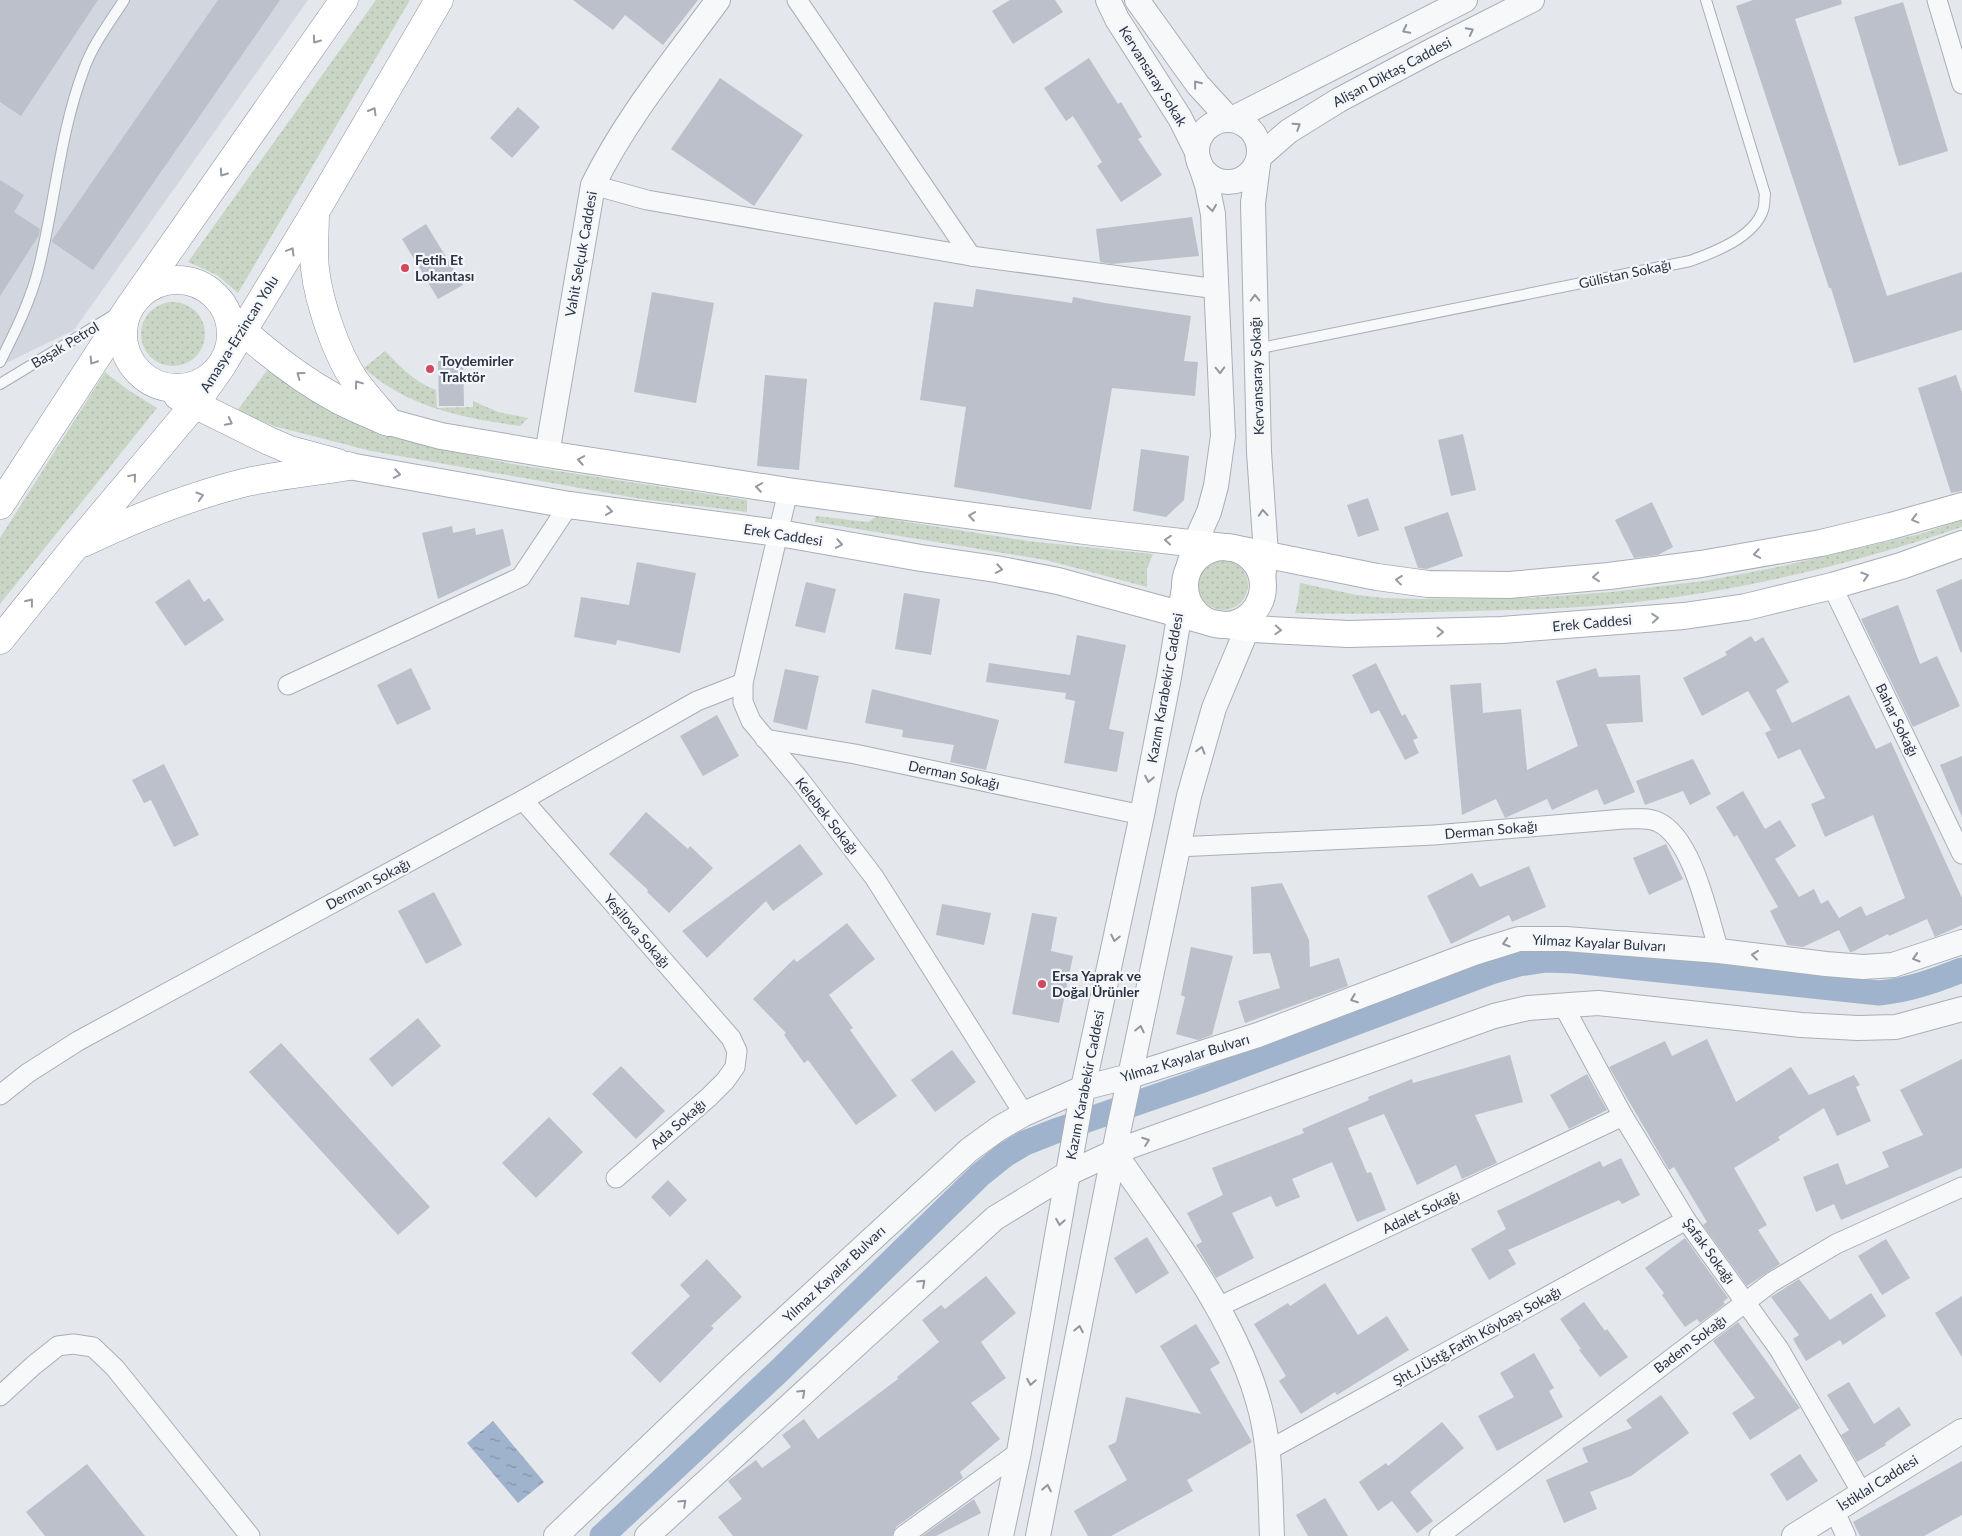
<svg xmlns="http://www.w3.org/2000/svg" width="1962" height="1536" font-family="Lato,sans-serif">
<defs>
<pattern id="grass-dots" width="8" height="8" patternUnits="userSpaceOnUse" patternTransform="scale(1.25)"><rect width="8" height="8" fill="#c9d6c5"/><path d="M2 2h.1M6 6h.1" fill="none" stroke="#adb8ab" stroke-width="1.8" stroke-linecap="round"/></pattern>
<pattern id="water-ripples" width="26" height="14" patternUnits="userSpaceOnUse" patternTransform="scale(1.25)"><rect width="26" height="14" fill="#9fb4cc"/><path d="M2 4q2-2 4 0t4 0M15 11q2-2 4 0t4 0" fill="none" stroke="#8293a7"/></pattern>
</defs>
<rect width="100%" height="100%" fill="#e4e7ec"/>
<path fill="#d2d6de" d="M0 0H308L74 330 0 366Z"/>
<g fill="url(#grass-dots)">
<path d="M376 0H410L238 293 217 275 188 262Z"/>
<circle cx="173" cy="334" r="32"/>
<path d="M385 351C401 367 414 382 436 390L437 408 473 407V401L498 412 528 418 520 426C464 418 408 408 364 368Z"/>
<path d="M268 369 305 395 373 430 392 437 449 451 512 464 747 500V512L642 499 371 451 274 426 237 411Z"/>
<path d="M105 372 128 390 157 408 0 604V538Z"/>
<path d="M816 516 868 522 876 517 1028 541 1153 554 1147 569V587L1046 560 815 522Z"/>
<path d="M1962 520V527C1850 565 1734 593 1616 604 1557 610 1497 610 1438 612 1390 613 1343 615 1295 613L1298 600 1300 583 1357 595 1384 598 1419 599 1531 598 1611 592 1704 581 1778 567 1920 534Z"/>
<circle cx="1223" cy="585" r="25"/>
</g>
<path fill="url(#water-ripples)" d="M493 1421 544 1482 518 1503 467 1443Z"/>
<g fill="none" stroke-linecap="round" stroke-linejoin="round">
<path stroke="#9fb4cc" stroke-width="25" d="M602 1536 780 1370 980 1175 1005 1155 1025 1143 1058 1130 1198 1082 1491 972 1519 964 1546 960 1574 961 1879 993C1909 990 1934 981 1962 970"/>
</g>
<g fill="#bbc0ca">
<path d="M0 0H98L21 116 0 102Z"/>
<path d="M218 0H280L93 270 52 242V240Z"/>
<path d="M573 0H698L663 45 625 15 613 30Z"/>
<path d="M1010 0H1055L1063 12 1013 44 992 11Z"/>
<path d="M1753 0H1841L1842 4 1795 19 1887 296 1962 272V330L1854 363 1831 288H1829L1736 6Z"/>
<path d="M1903 2 1948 151 1899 166 1854 17Z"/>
<path d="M1089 58 1118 104 1121 102 1142 137 1138 139 1162 175 1121 202 1097 166 1102 162 1073 116 1066 121 1044 88Z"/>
<path d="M720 78 803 135 754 206 671 149Z"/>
<path d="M518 107 540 127 512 158 490 138Z"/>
<path d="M0 180 24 195 14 212 40 229 39 235 0 296Z"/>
<path d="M1192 217 1199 256 1112 264 1100 262 1096 229Z"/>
<path d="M426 224 463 285 438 299 402 239Z"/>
<path d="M976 289 1072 303 1073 297 1105 303 1191 316 1184 361 1198 362 1195 396 1112 388 1091 510 954 487 966 407 920 400 934 302 973 307Z"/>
<path d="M652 292 714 303 696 403 634 392Z"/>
<path d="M463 360 464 406H439L438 361Z"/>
<path d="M765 375 807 379 799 470 757 466Z"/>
<path d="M1956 375 1962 393V491L1951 493 1918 388Z"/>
<path d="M1463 434 1476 490 1451 496 1438 440Z"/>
<path d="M1141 449 1189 456 1184 500 1166 517 1133 511Z"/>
<path d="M1368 498 1379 530 1358 537 1347 505Z"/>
<path d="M1652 502 1673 547 1658 555 1634 558 1615 520Z"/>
<path d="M1448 512 1463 556 1427 569 1418 568 1404 527Z"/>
<path d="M452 526 453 533 475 528 476 535 503 529 511 565 438 599 422 533Z"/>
<path d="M637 562 696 573 680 653 617 640 616 645 574 637 581 597 629 605Z"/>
<path d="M189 579 204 602 209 598 224 620 185 646 155 602Z"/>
<path d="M1962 579V652L1961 653 1936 590Z"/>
<path d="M806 582 836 589 825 633 795 626Z"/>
<path d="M904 593 940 599 931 655 895 649Z"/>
<path d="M1898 605 1920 664 1937 656 1960 706 1913 727 1861 619Z"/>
<path d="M1077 635 1126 645 1109 729 1124 732 1117 772 1064 763 1075 701 1065 699 1066 693 986 682 989 663 1070 675Z"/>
<path d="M1751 636 1755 642 1763 637 1789 682 1776 690 1792 723 1849 695 1876 749 1891 742 1962 898V925L1935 937 1927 919 1889 936 1888 934 1852 952H1850L1839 930 1803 947 1787 945 1770 911 1778 907 1737 835 1734 837 1716 807 1743 791 1765 829 1780 820 1796 846 1775 859 1799 897 1814 889 1821 904 1828 900 1839 918 1861 906 1866 916 1905 898 1873 815 1825 837 1811 804 1825 798 1800 749 1778 759 1765 733 1771 730 1748 691 1702 716 1683 678 1727 655 1725 652Z"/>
<path d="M1376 663 1402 716 1405 714 1418 738 1413 740 1419 753 1405 760 1379 710 1371 714 1352 675Z"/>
<path d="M411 668 431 709 397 725 377 685Z"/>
<path d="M1596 668 1599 677 1640 675 1643 722 1606 724 1635 792 1604 805 1597 789 1552 810 1547 799 1505 818 1496 799 1462 815 1450 685 1481 683 1483 713 1521 709 1527 770 1578 746 1556 681Z"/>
<path d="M785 669 819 676 807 730 773 722Z"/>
<path d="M872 689 999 720 986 770 950 762 954 745 902 737 903 730 865 723Z"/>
<path d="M717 715 739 756 703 776 680 736Z"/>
<path d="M1962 756V817L1940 765Z"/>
<path d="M1693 759 1711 794 1690 805 1683 791 1645 805 1636 781Z"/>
<path d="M164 764 199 835 174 847 151 800 144 803 132 780Z"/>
<path d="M646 812 688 849 690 846 713 868 669 913 647 892 648 890 609 854Z"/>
<path d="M800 844 823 874 773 911 766 901 707 958 682 931Z"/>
<path d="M1666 844 1683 879 1649 895 1633 858Z"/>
<path d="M1529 866 1546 907 1512 922 1509 915 1451 944 1427 896 1472 873 1480 887Z"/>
<path d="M1282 883 1309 940 1310 967 1339 958 1348 986 1245 1023 1238 1001 1280 988 1270 953 1253 954 1251 887Z"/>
<path d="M434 892 462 945 426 964 398 911Z"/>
<path d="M942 904 991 913 984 945 936 935Z"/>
<path d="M1032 913 1057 917 1051 951 1073 956 1059 1023 1012 1014Z"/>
<path d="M847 923 875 959 829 995 853 1028 850 1030 897 1096 856 1125 808 1060 804 1063 784 1035 786 1033 753 999 794 959 797 962Z"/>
<path d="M1191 947 1233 956 1212 1035 1198 1040 1176 1034 1185 997 1181 995Z"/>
<path d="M418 1018 441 1046 392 1087 369 1059Z"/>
<path d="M1707 1039 1736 1102 1791 1067 1809 1095 1854 1075 1860 1085 1856 1087 1871 1121 1837 1136 1824 1108 1778 1137 1780 1140 1734 1168 1767 1225 1758 1230 1780 1264 1747 1286 1703 1225 1707 1222 1674 1167 1669 1170 1609 1067 1665 1041 1672 1056Z"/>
<path d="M281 1043 430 1207 398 1235 249 1072Z"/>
<path d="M952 1050 976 1082 935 1112 911 1080Z"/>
<path d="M1510 1055 1523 1102 1475 1115 1497 1163 1462 1179 1456 1165 1417 1185 1384 1114 1348 1128 1367 1173 1371 1172 1386 1210 1357 1222 1332 1162 1292 1179 1300 1197 1276 1207 1271 1196 1232 1213 1254 1258 1216 1278 1196 1245 1202 1242 1187 1213 1223 1195 1212 1168 1304 1133 1302 1129 1369 1100 1368 1097 1412 1079 1413 1083Z"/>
<path d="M1962 1059V1168L1841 1220 1834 1204 1816 1212 1803 1177 1838 1163 1846 1185 1889 1167 1882 1152 1923 1135 1900 1090Z"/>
<path d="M621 1066 665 1111 636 1139 592 1094Z"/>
<path d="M1587 1074 1607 1110 1569 1129 1550 1095Z"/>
<path d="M549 1117 583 1152 536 1198 502 1163Z"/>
<path d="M1621 1158 1640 1195 1622 1204 1619 1200 1508 1250 1516 1264 1489 1280 1471 1249 1506 1229 1497 1211 1600 1161 1603 1167Z"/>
<path d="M668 1180 687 1200 670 1217 651 1197Z"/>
<path d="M1147 1237 1169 1273 1136 1294 1114 1258Z"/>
<path d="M1685 1238 1728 1298 1723 1302 1725 1304 1700 1323 1697 1319 1685 1327 1662 1295 1664 1293 1645 1268Z"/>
<path d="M1886 1239 1910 1278 1882 1295 1858 1256Z"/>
<path d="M707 1259 742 1297 711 1326 714 1328 660 1383 631 1353 690 1296 680 1285Z"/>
<path d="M986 1276 1016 1313 981 1342 1006 1378 971 1403 1000 1439 960 1472 963 1478 896 1527 892 1536H733L718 1517 742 1499 728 1481 756 1460 762 1468 791 1447 782 1435 804 1419 818 1439 898 1379 897 1377 939 1342 922 1320 941 1305 945 1309Z"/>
<path d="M1799 1279 1830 1320 1871 1293 1886 1316 1843 1345 1840 1340 1806 1361 1793 1339 1799 1335 1771 1297Z"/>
<path d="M1325 1283 1358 1335 1387 1316 1409 1350 1337 1395 1335 1392 1301 1414 1279 1381 1286 1376 1254 1324 1288 1303 1290 1306Z"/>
<path d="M1962 1296V1357L1935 1313Z"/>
<path d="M1584 1302 1605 1331 1607 1329 1628 1357 1600 1377 1579 1350 1581 1349 1560 1319Z"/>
<path d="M1738 1322 1800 1408 1750 1440 1732 1413 1755 1398 1713 1341Z"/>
<path d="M1196 1324 1220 1363 1210 1369 1252 1442 1187 1480 1193 1491 1111 1536H1088L1074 1511 1127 1480 1108 1446 1116 1442 1126 1397 1201 1414 1160 1346Z"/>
<path d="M1534 1353 1554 1388 1549 1391 1563 1417 1497 1451 1478 1416 1514 1397 1500 1373Z"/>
<path d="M1849 1382 1874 1424 1899 1407 1911 1425 1885 1443 1886 1445 1857 1462 1841 1435 1849 1430 1827 1395Z"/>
<path d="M1661 1395 1689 1433 1631 1476 1590 1492 1597 1509 1564 1523 1546 1480 1588 1462 1582 1448 1632 1428 1626 1420Z"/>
<path d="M1442 1422 1464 1448 1410 1492 1433 1521 1417 1533 1392 1501 1378 1511 1359 1482 1386 1463 1388 1466Z"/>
<path d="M1800 1454 1818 1481 1787 1501 1770 1474Z"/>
<path d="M1962 1461V1515L1924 1536H1860L1853 1522Z"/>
<path d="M87 1464 145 1536H45L26 1512Z"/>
<path d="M1325 1498 1348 1536H1308L1296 1515Z"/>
<path d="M974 1499 981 1513 936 1536H922Z"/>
</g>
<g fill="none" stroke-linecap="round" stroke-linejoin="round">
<g stroke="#a9aeb7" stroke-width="12">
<g id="service">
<path d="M1256 349 1690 261C1715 252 1754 237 1763 210 1765 205 1764 199 1765 194L1706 0"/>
<path d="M0 362C15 332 31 300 39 267 55 202 60 132 84 69 93 44 110 22 124 0"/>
<path d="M0 384 114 315"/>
</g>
</g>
<g stroke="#a9aeb7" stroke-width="21">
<g id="minor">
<path d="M797 0 971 256"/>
<path d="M1937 0 1962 84"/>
<path d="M593 185 647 200 971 256 1217 289"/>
<path d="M788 491 743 683V702L751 721 800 780 874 877 1024 1114"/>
<path d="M1832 586 1962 854"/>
<path d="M288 685 521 577 569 505"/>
<path d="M765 739 855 754 1142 815"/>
<path d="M523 800 731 1038 737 1051 735 1067 725 1081 709 1097 616 1178"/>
<path d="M1177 847 1434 835 1624 819C1634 819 1648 817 1658 822 1693 838 1708 916 1719 951"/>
<path d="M1563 1005 1623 1116 1686 1220 1779 1349 1862 1493"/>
<path d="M0 1095 28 1073 78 1041 523 800 697 701 743 683"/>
<path d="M1218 1307 1623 1116"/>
<path d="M0 1396 34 1365 58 1346 73 1344 93 1347 115 1368 250 1536"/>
<path d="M1267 1451 1686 1220"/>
<path d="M1834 1510 1846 1536"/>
<path d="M903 1536 1019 1452"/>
<path d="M1439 1536 1772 1282 1836 1244 1962 1187"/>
</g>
</g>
<g stroke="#a9aeb7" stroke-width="26">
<g id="tertiary">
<path d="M1108 0 1117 19 1180 118 1197 152"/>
<path d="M1137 0 1198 85 1230 120 1465 0"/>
<circle cx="1228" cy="151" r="31"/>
<path d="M547 454 593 185C626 118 674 60 718 0"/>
<path d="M1114 1152C1168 1231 1238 1318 1261 1412 1271 1452 1270 1495 1272 1536"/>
<path d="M556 1536 734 1366 969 1150 998 1129 1024 1114 1083 1088 1130 1076 1258 1035 1474 953 1519 939H1566L1719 951 1826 964 1863 967 1893 965 1962 942"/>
<path d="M647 1536 995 1218 1067 1174 1114 1152 1494 1016 1528 1008 1598 1003 1801 1025 1858 1028 1896 1027 1962 1009"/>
<path d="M1001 1536 1019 1452 1083 1088 1142 815 1169 677 1186 576 1195 543 1209 512 1216 486 1223 436 1213 214 1207 185 1199 161"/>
<path d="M1038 1536 1114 1152 1189 796 1214 708 1261 596 1266 554 1259 452 1253 203 1259 157 1289 131 1339 100 1433 50 1532 0"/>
<path d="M1794 1536 1962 1431"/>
</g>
</g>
<g stroke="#a9aeb7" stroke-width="28">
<g id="secondary">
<path d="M389 422 441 436 547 454 788 491 1085 531 1233 548 1377 577 1428 584 1509 585 1609 576 1701 564 1821 543 1891 526 1962 506"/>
<path d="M349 466 569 505 785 534 921 558 996 569 1058 581 1212 623 1253 629 1348 634 1502 630 1684 616 1746 607 1832 586 1901 566 1962 544"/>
<circle cx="1224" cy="586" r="39"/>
</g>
</g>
<g stroke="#8b94a3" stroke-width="29">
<g id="trunk">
<path d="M315 212C315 231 313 251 315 269 319 303 336 353 355 381 365 395 378 409 389 422"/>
<circle cx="177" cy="334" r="54"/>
<path d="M230 319C262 349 300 379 339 400 354 408 370 414 385 421"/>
<path d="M178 396 269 441 290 450 338 463"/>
<path d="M0 505 130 306 344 0"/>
<path d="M83 543C135 518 187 497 243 483 278 475 314 472 349 466"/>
<path d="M0 640 74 548 195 404 221 367 315 212 439 0"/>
</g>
</g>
<use href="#service" stroke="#f7f8fa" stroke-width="10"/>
<use href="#minor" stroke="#f7f8fa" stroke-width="19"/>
<use href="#tertiary" stroke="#f7f8fa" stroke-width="24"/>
<use href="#secondary" stroke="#fff" stroke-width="26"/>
<use href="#trunk" stroke="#fff" stroke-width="28"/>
</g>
<defs><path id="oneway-chevron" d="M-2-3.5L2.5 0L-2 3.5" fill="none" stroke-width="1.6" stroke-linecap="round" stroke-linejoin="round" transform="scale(1.25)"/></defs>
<g stroke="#9196a0">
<use href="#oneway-chevron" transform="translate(1406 30) rotate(153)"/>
<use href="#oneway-chevron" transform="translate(1470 31) rotate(-27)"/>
<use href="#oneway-chevron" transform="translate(1197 84) rotate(-129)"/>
<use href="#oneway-chevron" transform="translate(1297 126) rotate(-33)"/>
<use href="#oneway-chevron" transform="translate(1212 208) rotate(82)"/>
<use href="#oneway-chevron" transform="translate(1255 298) rotate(-91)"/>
<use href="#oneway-chevron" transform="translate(1220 370) rotate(88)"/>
<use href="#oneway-chevron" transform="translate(1263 513) rotate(-94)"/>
<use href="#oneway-chevron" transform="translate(1201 750) rotate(-74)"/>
<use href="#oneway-chevron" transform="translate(1149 779) rotate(101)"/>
<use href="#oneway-chevron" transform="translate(1115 938) rotate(102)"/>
<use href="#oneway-chevron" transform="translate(1506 943) rotate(163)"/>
<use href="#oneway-chevron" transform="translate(1755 955) rotate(-173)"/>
<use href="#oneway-chevron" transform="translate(1916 958) rotate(163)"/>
<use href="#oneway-chevron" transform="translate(1354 999) rotate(159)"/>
<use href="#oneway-chevron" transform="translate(1140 1029) rotate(-78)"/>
<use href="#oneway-chevron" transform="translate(1146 1141) rotate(-20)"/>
<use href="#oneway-chevron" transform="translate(1060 1222) rotate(99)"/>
<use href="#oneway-chevron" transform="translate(922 1283) rotate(-43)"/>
<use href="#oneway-chevron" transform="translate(1079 1329) rotate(-79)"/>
<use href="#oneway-chevron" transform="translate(1031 1382) rotate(100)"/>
<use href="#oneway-chevron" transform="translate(802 1393) rotate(-43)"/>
<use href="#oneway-chevron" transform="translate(1047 1488) rotate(-79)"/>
<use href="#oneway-chevron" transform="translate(683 1503) rotate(-43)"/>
</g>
<g stroke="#959aa2">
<use href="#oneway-chevron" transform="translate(316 40) rotate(125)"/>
<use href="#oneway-chevron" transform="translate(373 111) rotate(-60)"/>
<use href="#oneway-chevron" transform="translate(223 173) rotate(125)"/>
<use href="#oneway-chevron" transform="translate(291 251) rotate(-59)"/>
<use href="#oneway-chevron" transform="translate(93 361) rotate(123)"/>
<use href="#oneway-chevron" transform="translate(300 375) rotate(-144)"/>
<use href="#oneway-chevron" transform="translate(358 384) rotate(-127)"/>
<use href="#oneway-chevron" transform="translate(229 422) rotate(27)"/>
<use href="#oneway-chevron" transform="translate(581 460) rotate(-171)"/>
<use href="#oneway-chevron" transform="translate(397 474) rotate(10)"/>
<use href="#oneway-chevron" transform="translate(133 477) rotate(-50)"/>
<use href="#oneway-chevron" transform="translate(759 487) rotate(-171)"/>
<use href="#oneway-chevron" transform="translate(200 496) rotate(-17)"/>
<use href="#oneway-chevron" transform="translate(609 511) rotate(8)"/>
<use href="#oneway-chevron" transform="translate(972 516) rotate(-172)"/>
<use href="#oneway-chevron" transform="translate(1915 519) rotate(165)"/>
<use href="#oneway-chevron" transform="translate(1168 540) rotate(-175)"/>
<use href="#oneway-chevron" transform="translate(839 544) rotate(10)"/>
<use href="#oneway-chevron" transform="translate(1757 554) rotate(170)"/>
<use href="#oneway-chevron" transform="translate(999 569) rotate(10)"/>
<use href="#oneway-chevron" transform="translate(1865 576) rotate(-17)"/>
<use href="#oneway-chevron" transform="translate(1596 577) rotate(175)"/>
<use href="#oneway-chevron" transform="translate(1399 580) rotate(-173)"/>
<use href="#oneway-chevron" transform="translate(30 602) rotate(-52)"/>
<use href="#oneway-chevron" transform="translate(1655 618) rotate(-5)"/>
<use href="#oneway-chevron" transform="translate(1278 630) rotate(3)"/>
<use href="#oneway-chevron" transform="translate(1440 632) rotate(-1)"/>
</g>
<g fill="#d1495b" stroke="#f4f6f9" stroke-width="2">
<circle cx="405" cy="268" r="5"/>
<circle cx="430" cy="369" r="5"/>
<circle cx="1042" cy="984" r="5"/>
</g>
<g text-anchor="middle" stroke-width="4.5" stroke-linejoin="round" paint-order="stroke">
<g font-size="14" fill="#2b3445" stroke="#f4f6f9">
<text transform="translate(1392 72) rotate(-28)" y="5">Alişan Diktaş Caddesi</text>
<text transform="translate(1153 76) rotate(58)" y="5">Kervansaray Sokak</text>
<text transform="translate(581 254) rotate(-80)" y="5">Vahit Selçuk Caddesi</text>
<text transform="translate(1625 274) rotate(-12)" y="5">Gülistan Sokağı</text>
<text transform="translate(239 334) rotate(-58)" y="5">Amasya-Erzincan Yolu</text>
<text transform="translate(65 345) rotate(-31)" y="5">Başak Petrol</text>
<text transform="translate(1257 376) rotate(-92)" y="5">Kervansaray Sokağı</text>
<text transform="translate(783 535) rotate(9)" y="5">Erek Caddesi</text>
<text transform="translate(1592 623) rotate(-5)" y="5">Erek Caddesi</text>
<text transform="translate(1165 688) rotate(-80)" y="5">Kazım Karabekir Caddesi</text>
<text transform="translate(1897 720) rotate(64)" y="5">Bahar Sokağı</text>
<text transform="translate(954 775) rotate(12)" y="5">Derman Sokağı</text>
<text transform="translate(827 816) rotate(52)" y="5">Kelebek Sokağı</text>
<text transform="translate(1491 830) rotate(-5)" y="5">Derman Sokağı</text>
<text transform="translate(368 884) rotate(-28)" y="5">Derman Sokağı</text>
<text transform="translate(637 931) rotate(49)" y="5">Yeşilova Sokağı</text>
<text transform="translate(1599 943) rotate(3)" y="5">Yılmaz Kayalar Bulvarı</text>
<text transform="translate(1185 1058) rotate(-17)" y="5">Yılmaz Kayalar Bulvarı</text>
<text transform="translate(1085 1085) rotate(-79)" y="5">Kazım Karabekir Caddesi</text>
<text transform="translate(678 1124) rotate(-41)" y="5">Ada Sokağı</text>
<text transform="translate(1421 1212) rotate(-25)" y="5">Adalet Sokağı</text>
<text transform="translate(1709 1251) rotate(54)" y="5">Şafak Sokağı</text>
<text transform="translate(834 1274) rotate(-43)" y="5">Yılmaz Kayalar Bulvarı</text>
<text transform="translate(1477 1336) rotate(-29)" y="5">Şht.J.Üstğ.Fatih Köybaşı Sokağı</text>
<text transform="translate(1690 1344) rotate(-37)" y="5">Badem Sokağı</text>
<text transform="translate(1878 1483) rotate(-32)" y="5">İstiklal Caddesi</text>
</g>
<g font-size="14" font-weight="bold" fill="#2b3445" stroke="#f4f6f9" text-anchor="start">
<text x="415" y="265">Fetih Et<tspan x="415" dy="16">Lokantası</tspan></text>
<text x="440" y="366">Toydemirler<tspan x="440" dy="16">Traktör</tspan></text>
<text x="1052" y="981">Ersa Yaprak ve<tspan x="1052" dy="16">Doğal Ürünler</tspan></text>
</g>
</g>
</svg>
